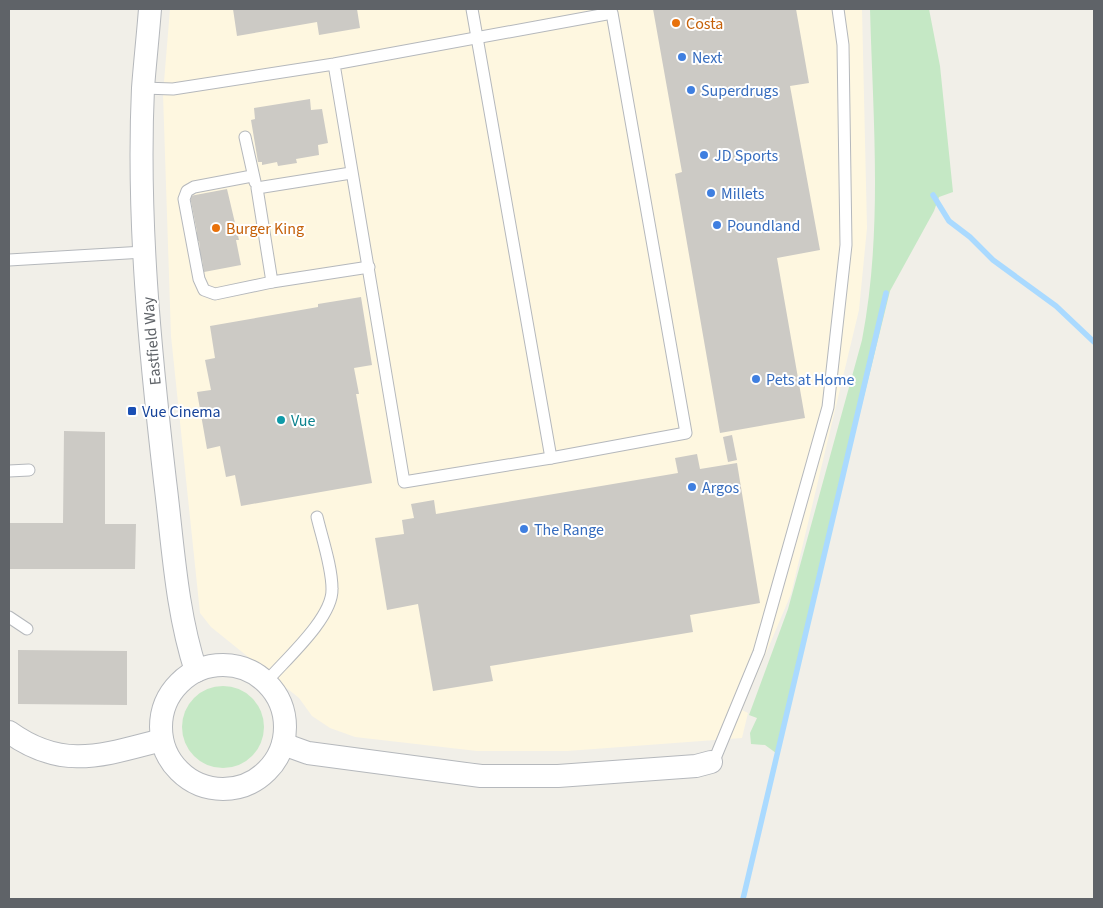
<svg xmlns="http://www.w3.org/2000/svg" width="1103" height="908" font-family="'Source Sans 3',sans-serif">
<rect width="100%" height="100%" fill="#f1efe8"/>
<path fill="#fef7e0" d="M170 9H862L867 228 859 310 791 594 742 710 748 713 742 738 567 751H477L355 737 330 728 312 716 299 698 211 627 200 613 171 336 163 94Z"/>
<g fill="#c5e8c5">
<path d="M870 9H929L940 66 953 192 939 197 934 211 890 291 776 753 765 745 751 744 750 733 757 718 749 715 788 609 862 340C883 231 873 119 870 9Z"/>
<circle cx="223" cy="727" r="41"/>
</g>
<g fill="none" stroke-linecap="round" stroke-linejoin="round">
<g stroke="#aadaff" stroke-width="5.5">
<path d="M933 195 949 221 970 237 993 260 1056 306 1094 342"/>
<path d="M743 899 886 293"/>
</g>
</g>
<g fill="#cccac5">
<path d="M233 9H357L360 28 319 35 317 22 237 36Z"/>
<path d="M653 9H796L809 83 790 86 820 250 777 258 805 418 720 433 675 174 682 172Z"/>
<path d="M310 99 311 110 322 109 328 143 318 145 319 155 296 159 297 163 278 166 277 162 262 165V162H258L251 120 255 119 254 108Z"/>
<path d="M227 189 239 240H236L241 265 204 272 202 259 199 260 197 251 200 250 199 241 195 242 194 233 197 232 190 196Z"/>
<path d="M361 297 372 365 354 368 359 394H356L372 483 241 506 235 475 226 477 220 446 207 449 197 392 211 390 205 360 215 358 210 326 318 307V304Z"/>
<path d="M64 431 105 432V524H136L135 569H9V523H63Z"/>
<path d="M732 435 737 460 728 462 723 437Z"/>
<path d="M697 454 700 469 737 463 760 603 690 615 693 632 490 666 493 681 433 691 418 604 387 610 375 538 404 534 402 520 414 518 411 504 434 500 436 514 678 473 675 458Z"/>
<path d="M18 650 127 651V705L18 704Z"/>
</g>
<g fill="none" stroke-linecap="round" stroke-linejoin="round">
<g stroke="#b5b8bc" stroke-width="13">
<g id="lane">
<path d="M472 9 551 458"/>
<path d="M143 88 173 89 334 64 612 13 686 433 551 458 404 482 334 64"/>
<path d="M245 137 255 182"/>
<path d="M351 173 257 188 272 282 369 267"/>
<path d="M252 176 194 187 187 191 184 199 199 279 204 290 215 294 272 282"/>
<path d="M9 260 144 252"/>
<path d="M9 471 29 470"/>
<path d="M9 617 27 629"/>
<path d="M266 682C285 660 333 618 332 589 332 567 322 538 317 517"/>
<path d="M711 762 716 756 759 652 828 407 846 245 843 45 838 9"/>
</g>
</g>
<g stroke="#b5b8bc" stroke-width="24">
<g id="street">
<path d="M150 9C148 35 145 62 143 88 137 219 150 351 165 481 173 544 176 610 196 671"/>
<circle cx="223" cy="727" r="62"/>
<path d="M9 732C63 771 103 755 162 740"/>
<path d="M283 744 308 753 481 776H558L696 766 711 762"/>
</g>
</g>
<use href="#lane" stroke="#fff" stroke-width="11"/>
<use href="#street" stroke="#fff" stroke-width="22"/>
</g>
<g fill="#e8710a" stroke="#fff" stroke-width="2">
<circle cx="676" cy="23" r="5"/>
<circle cx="216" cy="228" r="5"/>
</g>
<g fill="#3f7fe0" stroke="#fff" stroke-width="2">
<circle cx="682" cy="57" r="5"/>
<circle cx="691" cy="90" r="5"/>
<circle cx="704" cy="155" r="5"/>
<circle cx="711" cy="193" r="5"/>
<circle cx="717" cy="225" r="5"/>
<circle cx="756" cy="379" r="5"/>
<circle cx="692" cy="487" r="5"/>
<circle cx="524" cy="529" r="5"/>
</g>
<rect fill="#1a4fb4" stroke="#fff" stroke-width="2" x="127" y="406" width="10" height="10" rx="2.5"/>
<circle fill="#0f9aa8" stroke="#fff" stroke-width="2" cx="281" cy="420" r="5"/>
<g text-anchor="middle" stroke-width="4" stroke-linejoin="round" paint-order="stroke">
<g font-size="16" fill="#c56008" stroke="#fff" text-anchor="start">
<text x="686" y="29">Costa</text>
<text x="226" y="234">Burger King</text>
</g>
<g font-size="16" fill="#366cbe" stroke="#fff" text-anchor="start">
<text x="692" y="63">Next</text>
<text x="701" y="96">Superdrugs</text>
<text x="714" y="161">JD Sports</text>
<text x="721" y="199">Millets</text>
<text x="727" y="231">Poundland</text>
<text x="766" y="385">Pets at Home</text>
<text x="702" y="493">Argos</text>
<text x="534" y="535">The Range</text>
</g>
<g font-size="16" fill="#5f6368" stroke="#fff">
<text transform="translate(151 341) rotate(-95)" y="6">Eastfield Way</text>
</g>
<g font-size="16" fill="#164399" stroke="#fff" text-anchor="start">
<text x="142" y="417">Vue Cinema</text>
</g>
<g font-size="16" fill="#0d838f" stroke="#fff" text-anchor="start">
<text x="291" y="426">Vue</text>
</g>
</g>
<rect width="1103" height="908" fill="none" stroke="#5f6368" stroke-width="20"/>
</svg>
